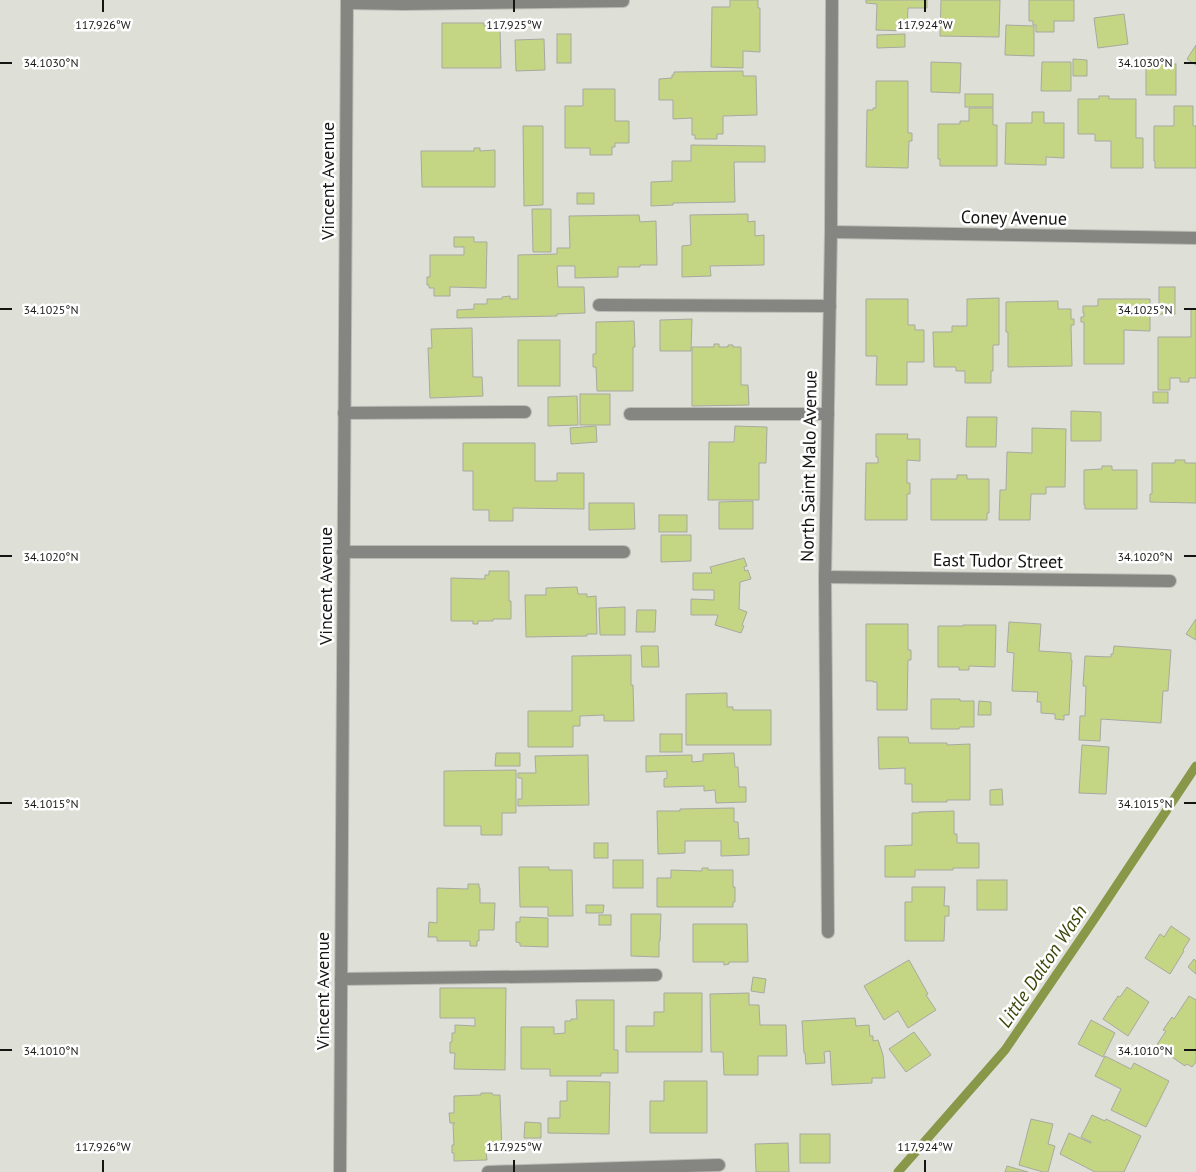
<svg xmlns="http://www.w3.org/2000/svg" width="1196" height="1172" font-family="'PT Sans',sans-serif">
<rect width="100%" height="100%" fill="#dee0d7"/>
<g fill="none" stroke-linecap="round" stroke-linejoin="round">
<path stroke="#889748" stroke-width="9" d="M898 1172 1005 1050 1095 918 1196 766"/>
</g>
<g fill="#c4d684" stroke="#a7a9a0">
<path d="M730 0H758V8H760V52L743 51V68L711 67 712 7H730Z"/>
<path d="M866 0H927V8H908L907 31 876 30 877 4 866 3Z"/>
<path d="M941 0H1000L999 37 940 36Z"/>
<path d="M1029 0H1074V21H1054V32H1036V25H1033V21H1029Z"/>
<path d="M1124 14 1128 44 1098 48 1094 18Z"/>
<path d="M442 23H484V26H500L501 68H442Z"/>
<path d="M1006 25 1034 26V56L1005 55Z"/>
<rect x="557" y="34" width="14" height="29"/>
<path d="M905 34V47L877 48V35Z"/>
<path d="M544 39 545 70 516 71 515 40Z"/>
<path d="M1196 45V65L1187 59Z"/>
<path d="M1073 59 1087 60V76H1073Z"/>
<path d="M931 62 961 63 960 93 931 92Z"/>
<path d="M1042 62H1071V91H1041Z"/>
<rect x="1146" y="64" width="30" height="31"/>
<path d="M743 71V76H756L757 115 723 116V134H717V139H695V135H692V118L673 119V100H659V79L672 78V75H674V72Z"/>
<path d="M876 81H908V133H912V141H909L908 168 866 167 867 110H873V108H876Z"/>
<path d="M583 89H615V121H629V143H615V147H612V155H590V148H565V106H583Z"/>
<rect x="965" y="94" width="28" height="13"/>
<path d="M1099 96H1109V99H1136V138H1143V168H1111V141H1095V134H1078V99H1099Z"/>
<path d="M1174 106H1193V126H1196V168H1155V161H1154V126H1174Z"/>
<path d="M969 108H993V125H997V166H940V159H938V124H960V121H969Z"/>
<path d="M1032 112H1044V123H1064V158L1046 157V165L1005 164 1006 123H1032Z"/>
<path d="M523 126H543V205L524 206Z"/>
<path d="M691 145 765 146V162H734L735 202 673 203V205L651 206V182L672 181V161H691Z"/>
<path d="M474 148H480V151L495 150V187H422L421 151H474Z"/>
<rect x="577" y="193" width="17" height="11"/>
<path d="M532 209H551V252H533Z"/>
<path d="M748 214V222L755 221V236L764 235V265L710 266 711 276 682 277V246L691 245 690 215Z"/>
<path d="M639 215 640 222 656 221 657 265H640V267H618V277L575 278V266H557L558 287H584L585 313 557 314V316L457 318V310L474 309V304H487V299H502V297L510 296V299H518V255L557 254V248H570L569 216Z"/>
<path d="M454 237H474V242H487L486 288 450 287V296H434V288H429V285H427V277H430V255H464V247H454Z"/>
<rect x="1159" y="287" width="16" height="27"/>
<path d="M999 298V345H993V371H991V383H965V371H956V367H934L933 332H952V326H967V299Z"/>
<path d="M866 299H908V325H915V330H924V362H907V385H876L877 356H866Z"/>
<path d="M1098 299H1150V331L1124 330V364H1084V322H1081V317H1084V313H1083V306H1098Z"/>
<path d="M1058 301V309H1071V319H1074V325H1071L1072 366 1008 367V332H1006V302Z"/>
<path d="M1191 309H1196V378H1189V382H1180V378H1170V390H1158V337H1191Z"/>
<path d="M692 319 691 351H660V320Z"/>
<path d="M634 321 635 347H633V391H597L596 367H593V354H596V322Z"/>
<path d="M472 328 473 377H482L483 396 430 398 428 348H432L431 329Z"/>
<rect x="518" y="340" width="42" height="46"/>
<path d="M714 344H719V347H728V345H733V347H741V385H748L749 405 692 406V347H714Z"/>
<rect x="1153" y="392" width="15" height="11"/>
<rect x="580" y="394" width="30" height="31"/>
<path d="M577 396 578 425 548 426V397Z"/>
<path d="M1071 411 1101 412V441H1071Z"/>
<path d="M967 417H997L996 447H966Z"/>
<path d="M596 426 597 442 571 444 570 428Z"/>
<path d="M735 426 767 427 766 463H759V500H708L709 442H734Z"/>
<path d="M1032 428 1066 429 1065 487H1046V494H1031L1030 520H999L1000 490H1006L1007 452 1032 453Z"/>
<path d="M876 434H908L907 439H920V461L907 460V483H910V494H907V520H865L866 463H878V457H876Z"/>
<path d="M463 443H535V481H557V473H584V509L513 508V521H489V510H473V471H463Z"/>
<path d="M1175 460H1185V463H1196V503L1150 502V494H1152V463H1175Z"/>
<path d="M1102 466H1112V470H1137V509H1085V505H1084V470L1102 469Z"/>
<path d="M957 475H967V479H989V513H987V520H931V479H957Z"/>
<path d="M753 501V529H719V502Z"/>
<path d="M589 503H634L635 529 589 530Z"/>
<rect x="659" y="515" width="28" height="17"/>
<path d="M661 535H691V561L661 562Z"/>
<path d="M744 558 747 566 744 567 745 571 748 570 751 579 740 582 739 609 747 612 742 625 744 626 741 633 715 625 718 615H691V599L714 600V590H693V573H712L710 567Z"/>
<path d="M489 571H509V601H511V619H493V621H478V624H473V621H451V578L485 579V575H489Z"/>
<path d="M577 587 578 594H587V597L596 596 597 634H587V636L526 637 525 595H546V588Z"/>
<path d="M625 607V635H600L599 608Z"/>
<path d="M637 610H656L655 632H636Z"/>
<path d="M1196 619V640L1186 634Z"/>
<path d="M1009 622 1041 624 1039 651 1071 653V660H1072L1069 715H1064V720L1055 719V714L1041 713V702H1037L1038 692 1012 691 1014 653 1007 652Z"/>
<path d="M866 624H908V650H911V660H908L907 710H877V682H873V681H866Z"/>
<path d="M963 625H996L995 667 969 666V670H959V667H938V626H963Z"/>
<path d="M641 646H658L659 667H642Z"/>
<path d="M1114 646 1171 650 1168 691H1163L1161 723 1101 719 1100 741 1079 740 1080 716H1085L1086 686H1083L1085 656 1111 657V654H1113Z"/>
<path d="M631 655V685H633L634 721H604V715L580 716V726H573V747H528V711H572V656Z"/>
<path d="M727 693V707H733V710H771V745H686V694Z"/>
<path d="M931 699H960V701H974V727H960L959 729H931Z"/>
<path d="M979 701 991 702V715H978Z"/>
<rect x="660" y="734" width="22" height="18"/>
<path d="M878 737H908L909 743H947V745L970 744V800H947V802H912V784H905V768L879 769Z"/>
<path d="M1082 745 1109 747 1106 794 1079 793Z"/>
<path d="M496 753H520V766H495Z"/>
<path d="M734 753 735 767H738L739 787H746V802L716 803 715 790 704 791V786L664 787V779L667 778V771L646 772V756L692 755V762L703 761V754Z"/>
<path d="M588 755 589 805 518 806V799H522V778H518V773H536L535 756Z"/>
<path d="M516 770V813H502V835H481V826H444V771Z"/>
<path d="M1002 789 1003 805H990V790Z"/>
<path d="M734 808V822H738L739 839 749 838V855L721 856V841H685V853L658 854 657 811H680V809Z"/>
<path d="M954 811V834H957V843H979V868H953V870H915V877H885V846L912 845V813H919V812Z"/>
<rect x="594" y="843" width="14" height="15"/>
<rect x="613" y="860" width="30" height="28"/>
<path d="M519 867H549V870H572L573 916H548V907H520Z"/>
<path d="M702 868H708V870H733V887H735V902H733V907H657V878H671V870L702 871Z"/>
<rect x="977" y="880" width="30" height="30"/>
<path d="M468 884H479V888H480V903H495L494 930H479V941H477V946H470V941H437V937H428L429 922 437 923V888L468 889Z"/>
<path d="M912 887H945L944 906H949V916H945L944 941H905V902H912Z"/>
<path d="M586 905H604L603 913H586Z"/>
<path d="M631 914H661L660 941H659V957L631 956Z"/>
<rect x="599" y="915" width="12" height="10"/>
<path d="M520 917 548 918V947L520 946V943L516 942V922H520Z"/>
<path d="M693 924H747L748 962H729V964L724 965V962H693Z"/>
<path d="M1171 926 1190 939 1183 950 1184 951 1170 974 1145 958 1160 934 1164 937Z"/>
<path d="M1194 959 1196 961V974L1188 967Z"/>
<path d="M909 960 928 994 926 995 936 1010 908 1028 898 1011 884 1020 864 986Z"/>
<path d="M753 977 766 979 764 993 751 991Z"/>
<path d="M1127 987 1149 1002 1128 1036 1103 1019 1118 996 1120 997Z"/>
<path d="M440 988H506L505 1070 454 1069 455 1053H450V1042H452V1033H455V1025L475 1026V1018H440Z"/>
<path d="M664 993H702V1052H626V1026H654V1012H664Z"/>
<path d="M749 993V1005H759L760 1025H786L787 1056H758V1075H724L723 1052H711L710 994Z"/>
<path d="M1189 996 1196 1000V1062L1192 1067 1187 1064 1185 1066 1156 1046 1166 1031 1163 1030 1172 1017 1174 1019Z"/>
<path d="M576 1000H614V1050H618V1073H601V1076H550V1069H521V1027H554V1034L565 1033V1021H571V1019H577Z"/>
<path d="M855 1018 856 1026 869 1025 870 1036H873V1041L878 1040 883 1055 885 1078H872V1083L832 1085 830 1051 824 1052 825 1063 806 1064 805 1053H804L802 1021Z"/>
<path d="M1091 1020 1115 1033 1103 1057 1078 1044Z"/>
<path d="M914 1032 931 1055 906 1072 889 1049Z"/>
<path d="M1105 1056 1131 1069 1134 1063 1169 1081 1146 1127 1111 1110 1121 1089 1095 1076Z"/>
<path d="M567 1081 610 1082 609 1134 548 1133V1118H560V1101H567Z"/>
<path d="M664 1081H707V1133H650V1101H664Z"/>
<path d="M481 1093H492L493 1095H500L502 1151 486 1152 487 1160 454 1161V1153H452V1145H454L453 1124 455 1123H450L449 1113H454V1096L481 1095Z"/>
<path d="M1092 1115 1105 1121 1106 1119 1141 1136 1124 1172H1095L1060 1154 1069 1133 1091 1143V1142L1081 1137Z"/>
<path d="M1031 1119 1053 1124 1048 1144 1055 1146 1048 1172H1043L1019 1165Z"/>
<path d="M525 1122 541 1123V1138H524Z"/>
<rect x="800" y="1134" width="30" height="29"/>
<path d="M788 1143 789 1172H756L755 1144Z"/>
<path d="M1007 1166 1028 1172H1005Z"/>
</g>
<g fill="none" stroke-linecap="round" stroke-linejoin="round">
<g stroke="#babbb4" stroke-width="14">
<g id="service">
<path d="M347 3 403 4 623 1"/>
<path d="M599 305 830 306"/>
<path d="M344 413 525 412"/>
<path d="M630 414H828"/>
<path d="M343 552H624"/>
<path d="M341 979 656 975"/>
<path d="M488 1172 719 1165"/>
</g>
</g>
<g stroke="#babbb4" stroke-width="14">
<g id="minor">
<path d="M831 232 1196 238"/>
<path d="M825 577 1170 581"/>
<path d="M828 932 825 577 831 232 832 0"/>
</g>
</g>
<g stroke="#babbb4" stroke-width="14">
<path id="tertiary" d="M340 1172 347 0"/>
</g>
<use href="#service" stroke="#858682" stroke-width="12"/>
<use href="#minor" stroke="#858682" stroke-width="12"/>
<use href="#tertiary" stroke="#858682" stroke-width="12"/>
</g>
<path fill="none" stroke="#141512" stroke-width="2" d="M103 0V12M514 0V12M925 0V12M0 63H12M1184 63H1196M0 309H12M1184 309H1196M0 556H12M1184 556H1196M0 803H12M1184 803H1196M0 1050H12M1184 1050H1196M103 1160V1172M514 1160V1172M925 1160V1172"/>
<g text-anchor="middle" stroke-width="5" stroke-linejoin="round" paint-order="stroke">
<g font-size="18" fill="#141512" stroke="#fff">
<text transform="translate(328 181) rotate(-90)" y="6">Vincent Avenue</text>
<text transform="translate(1014 218) rotate(1)" y="6">Coney Avenue</text>
<text transform="translate(809 466) rotate(-89)" y="6">North Saint Malo Avenue</text>
<text transform="translate(998 561) rotate(1)" y="6">East Tudor Street</text>
<text transform="translate(326 586) rotate(-90)" y="6">Vincent Avenue</text>
<text transform="translate(323 991) rotate(-90)" y="6">Vincent Avenue</text>
</g>
<g font-size="19" font-style="italic" fill="#3c4507" stroke="#fff">
<text transform="translate(1042 966) rotate(-56)" y="7">Little Dalton Wash</text>
</g>
</g>
<g font-size="12" text-anchor="middle" fill="#141512" stroke="#fff" stroke-width="5" stroke-linejoin="round" paint-order="stroke">
<text x="103" y="29">117.926°W</text>
<text x="514" y="29">117.925°W</text>
<text x="925" y="29">117.924°W</text>
<text x="51" y="67">34.1030°N</text>
<text x="1145" y="67">34.1030°N</text>
<text x="51" y="314">34.1025°N</text>
<text x="1145" y="314">34.1025°N</text>
<text x="51" y="561">34.1020°N</text>
<text x="1145" y="561">34.1020°N</text>
<text x="51" y="808">34.1015°N</text>
<text x="1145" y="808">34.1015°N</text>
<text x="51" y="1055">34.1010°N</text>
<text x="1145" y="1055">34.1010°N</text>
<text x="103" y="1151">117.926°W</text>
<text x="514" y="1151">117.925°W</text>
<text x="925" y="1151">117.924°W</text>
</g>
</svg>
